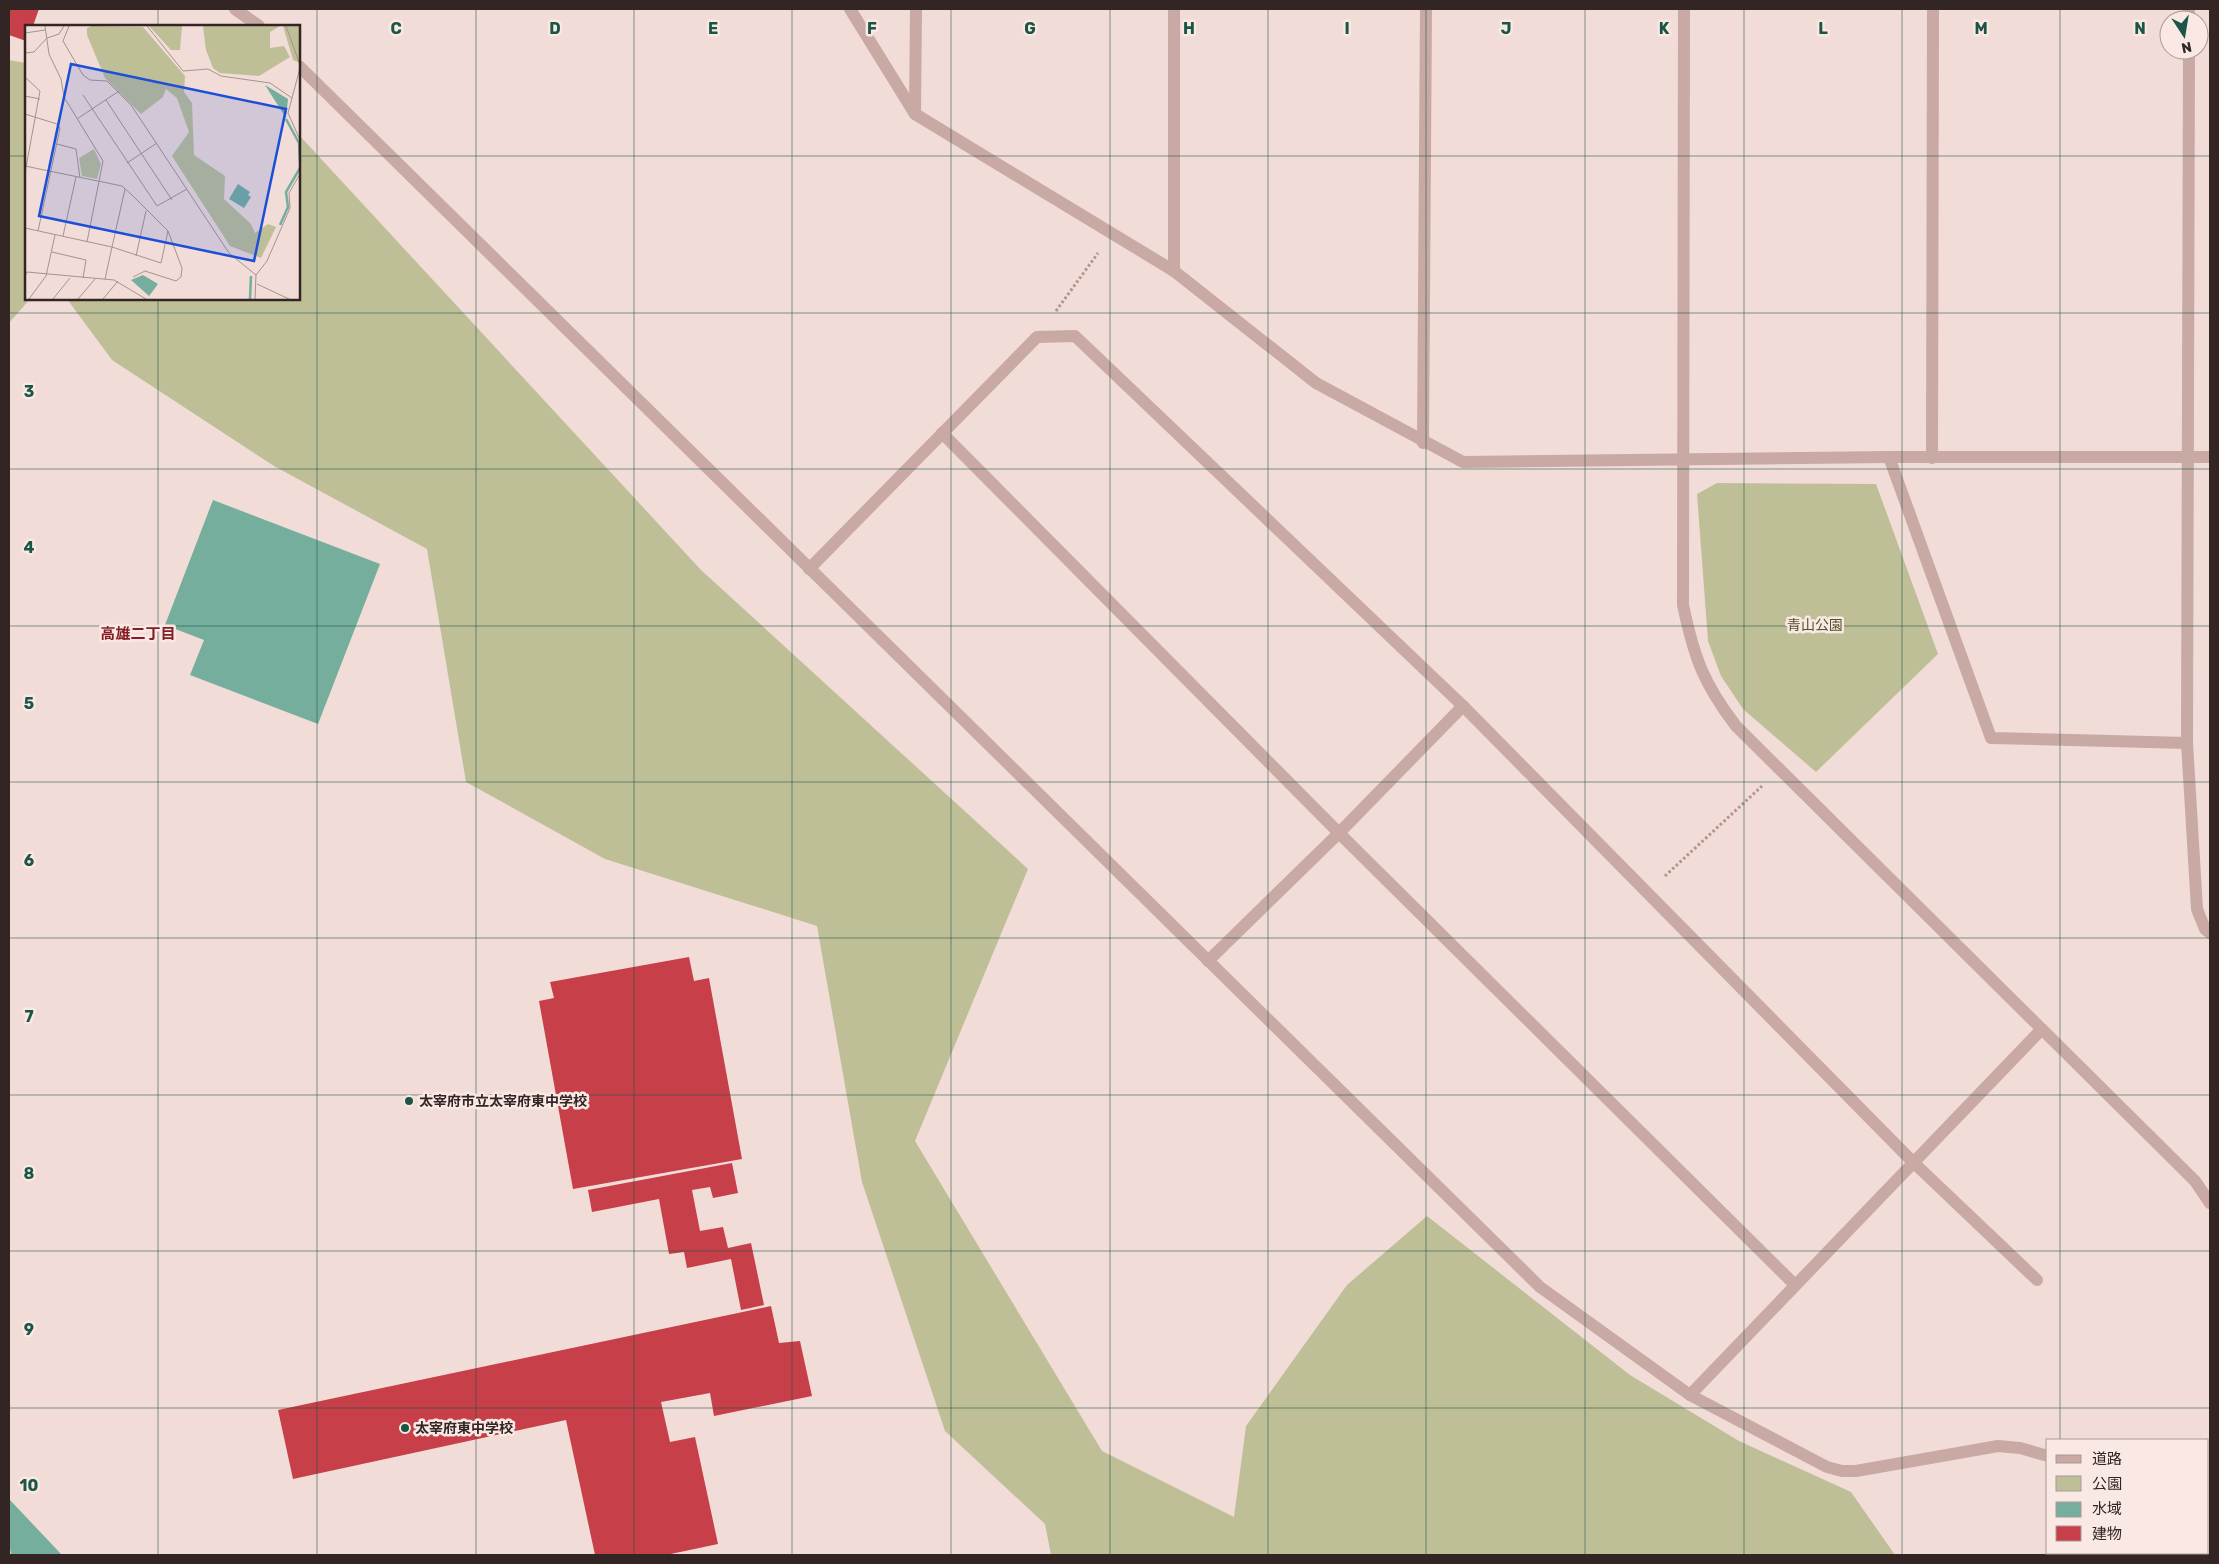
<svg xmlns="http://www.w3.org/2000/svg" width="2219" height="1564" font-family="Rubik,'Noto Sans JP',sans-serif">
<rect width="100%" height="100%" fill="#f1dcd7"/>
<g fill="#bfbf97">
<path d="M9 60 26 63V299H30L9 323Z"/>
<path d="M299 135 701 570 1028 869 915 1141 1102 1451 1234 1517 1246 1426 1347 1285 1427 1216 1630 1375 1739 1441 1851 1492 1895 1555H1051L1045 1524 945 1431 862 1182 817 926 605 859 466 782 427 549 274 466 112 360 67 299H299Z"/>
<path d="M1717 483 1876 484 1938 654 1816 772 1743 709 1721 676 1708 641 1697 494Z"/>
</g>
<g fill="#76ae9e">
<path d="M213 500 380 564 318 724 190 675 204 640 165 625Z"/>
<path d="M9 1499 62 1555H11L9 1540Z"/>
</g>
<g fill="#c73f49">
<path d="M9 9H39L33 26H26V41L9 35Z"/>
<path d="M689 957 694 981 709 978 742 1159 573 1189 539 1001 554 998 550 982Z"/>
<path d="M732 1163 738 1193 713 1198 710 1187 692 1190 700 1231 723 1227 728 1248 751 1243 764 1305 741 1310 731 1259 687 1268 684 1252 669 1254 659 1199 592 1212 588 1190Z"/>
<path d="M771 1306 779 1343 800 1341 812 1396 714 1416 710 1393 661 1402 670 1442 695 1437 718 1544 666 1555H595L566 1420 293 1479 278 1410Z"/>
</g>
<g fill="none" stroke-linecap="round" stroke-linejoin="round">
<g stroke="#b4928e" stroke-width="3" stroke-dasharray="2.5 2.5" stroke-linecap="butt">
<path d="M1056 311 1098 253"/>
<path d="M1665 876 1762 786"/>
</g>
<g stroke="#c9a9a3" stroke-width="12">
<path d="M235 9 259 26"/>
<path d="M850 9 915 114 1174 271 1316 383 1463 462 1889 457H2210"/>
<path d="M1174 9V271"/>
<path d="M1684 9 1683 605C1694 657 1703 683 1736 726L2195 1181 2210 1203"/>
<path d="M2189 20V9"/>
<path d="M2189 50 2187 743 2197 909 2205 929 2210 933"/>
<path d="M299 66 1540 1287 1690 1395 1827 1467 1842 1471H1856L1998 1446 2020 1448 2048 1456"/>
<path d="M915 114 916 9"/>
<path d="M942 433 1339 833 1795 1285"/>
<path d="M1423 443 1426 9"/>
<path d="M1889 457 1991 738 2187 743"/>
<path d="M1932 458 1933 9"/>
<path d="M809 569 1037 337 1075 336 1463 706 1913 1162 2037 1280"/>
<path d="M1208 961 1339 833 1463 706"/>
<path d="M1690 1395 2041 1030"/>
<path d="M2147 1553 2149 1555"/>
</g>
</g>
<path fill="none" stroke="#1b5546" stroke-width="1" stroke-opacity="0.55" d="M158 9V26M317 9V1555M476 9V1555M634 9V1555M792 9V1555M951 9V1555M1110 9V1555M1268 9V1555M1426 9V1555M1585 9V1555M1744 9V1555M1902 9V1555M2060 9V1440M9 156H26M299 156H2210M158 299V1555M9 313H2210M9 469H2210M9 626H2210M9 782H2210M9 938H2210M9 1095H2210M9 1251H2210M9 1408H2210M2060 1553V1555"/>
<g fill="#1b5546" stroke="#f9e8e3" stroke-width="2">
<circle cx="409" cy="1101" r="5"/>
<circle cx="405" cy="1428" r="5"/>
</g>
<g text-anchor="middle" stroke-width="5" stroke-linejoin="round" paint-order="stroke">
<g font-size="14" fill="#505229" stroke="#f9e8e3">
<text x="1815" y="630">青山公園</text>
</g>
<g font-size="14" font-weight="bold" fill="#342525" stroke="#f9e8e3" text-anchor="start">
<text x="419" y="1106">太宰府市立太宰府東中学校</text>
<text x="415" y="1433">太宰府東中学校</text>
</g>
<g font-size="15" font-weight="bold" fill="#831e26" stroke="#f9e8e3">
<text x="138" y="639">高雄二丁目</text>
</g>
</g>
<g transform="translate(25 25)">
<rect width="275" height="275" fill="#f1dcd7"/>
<path d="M67 1 118 2 160 51 159 67 167 78 169 130 200 151 199 174 226 199 230 208 243 199 251 202 236 233 205 221 147 131 164 107 152 73 141 64 138 72 116 89 80 53 62 10V3ZM124 1H157L155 25H146ZM178 1H255L245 7V23L259 21 265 32 234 51 195 48 188 43 181 25ZM258 1H275V38L268 35ZM69 124 76 139 72 154 57 151 54 133Z" fill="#bfbf97"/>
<path d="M240 60 263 74 261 93ZM213 159 225 167 223 170 226 172 219 183 204 174ZM118 250 133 259 124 271 106 255Z" fill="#76ae9e"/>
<path fill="none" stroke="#76ae9e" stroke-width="2.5" d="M261 94 274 118 275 138M255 200 263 182 261 167 275 143M225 274 226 251"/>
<path fill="none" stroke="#a59390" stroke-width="1" d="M20 1 24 29 36 54 39 72 78 136 62 217M44 1 38 16 58 50 65 55 82 56 106 80 204 228 231 250 230 274M122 1 158 46 183 44 196 51 245 58 267 73M261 1 275 40M0 8 20 5M0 28 9 27 22 13 34 9 39 1M275 43 263 88 275 115M0 52 15 66 0 148M58 70 132 181 162 164M0 71 15 74M81 75 147 175M0 89 32 99 35 103 13 206M52 94 94 66M32 119 51 124 55 153M102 138 132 118M0 141 97 161 109 172 143 206 157 243 156 252 151 256 120 246 108 252M0 203 87 222 136 238 143 206M38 211 51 152M87 222 100 164M27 227 61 235 58 253M111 231 121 186M231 250 242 236 265 183 264 168 275 149M0 251 2 247 89 255 121 274M80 254 87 222M232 259 264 274M4 274 21 251 30 210M28 274 45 253M53 274 70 254M78 274 93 256"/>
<path fill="#1d4ed8" fill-opacity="0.15" stroke="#1d4ed8" stroke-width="2.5" d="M46 39 261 84 229 236 14 191Z"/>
<rect width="275" height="275" fill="none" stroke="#342525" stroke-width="2.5"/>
</g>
<g font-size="16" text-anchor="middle" font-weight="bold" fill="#1b5546" stroke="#f9e8e3" stroke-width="5" stroke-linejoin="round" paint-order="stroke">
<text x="396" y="34">C</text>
<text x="555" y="34">D</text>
<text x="713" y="34">E</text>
<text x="872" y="34">F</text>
<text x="1030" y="34">G</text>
<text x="1189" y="34">H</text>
<text x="1347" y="34">I</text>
<text x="1506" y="34">J</text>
<text x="1664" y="34">K</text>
<text x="1823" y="34">L</text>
<text x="1981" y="34">M</text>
<text x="2140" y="34">N</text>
<text x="29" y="397">3</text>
<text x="29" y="553">4</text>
<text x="29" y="709">5</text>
<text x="29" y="866">6</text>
<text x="29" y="1022">7</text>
<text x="29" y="1179">8</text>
<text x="29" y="1335">9</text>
<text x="29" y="1491">10</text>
</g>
<rect width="2219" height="1564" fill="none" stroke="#342525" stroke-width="20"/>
<rect x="2046" y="1439" width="162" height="115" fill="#f9e8e3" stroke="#aa9a97"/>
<rect x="2056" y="1455" width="25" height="8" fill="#c9a9a3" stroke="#aa9a97"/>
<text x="2092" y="1464" font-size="15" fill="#342525">道路</text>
<rect x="2056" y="1476" width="25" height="15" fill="#bfbf97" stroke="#aa9a97"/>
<text x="2092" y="1489" font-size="15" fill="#342525">公園</text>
<rect x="2056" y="1502" width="25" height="15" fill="#76ae9e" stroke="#aa9a97"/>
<text x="2092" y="1514" font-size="15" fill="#342525">水域</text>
<rect x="2056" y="1526" width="25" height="15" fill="#c73f49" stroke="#aa9a97"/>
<text x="2092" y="1539" font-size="15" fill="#342525">建物</text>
<g transform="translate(2184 35) rotate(168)"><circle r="24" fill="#f9e8e3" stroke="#aa9a97"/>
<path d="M0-4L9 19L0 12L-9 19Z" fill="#1b5546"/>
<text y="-8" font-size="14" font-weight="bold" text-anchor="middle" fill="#342525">N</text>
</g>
</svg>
